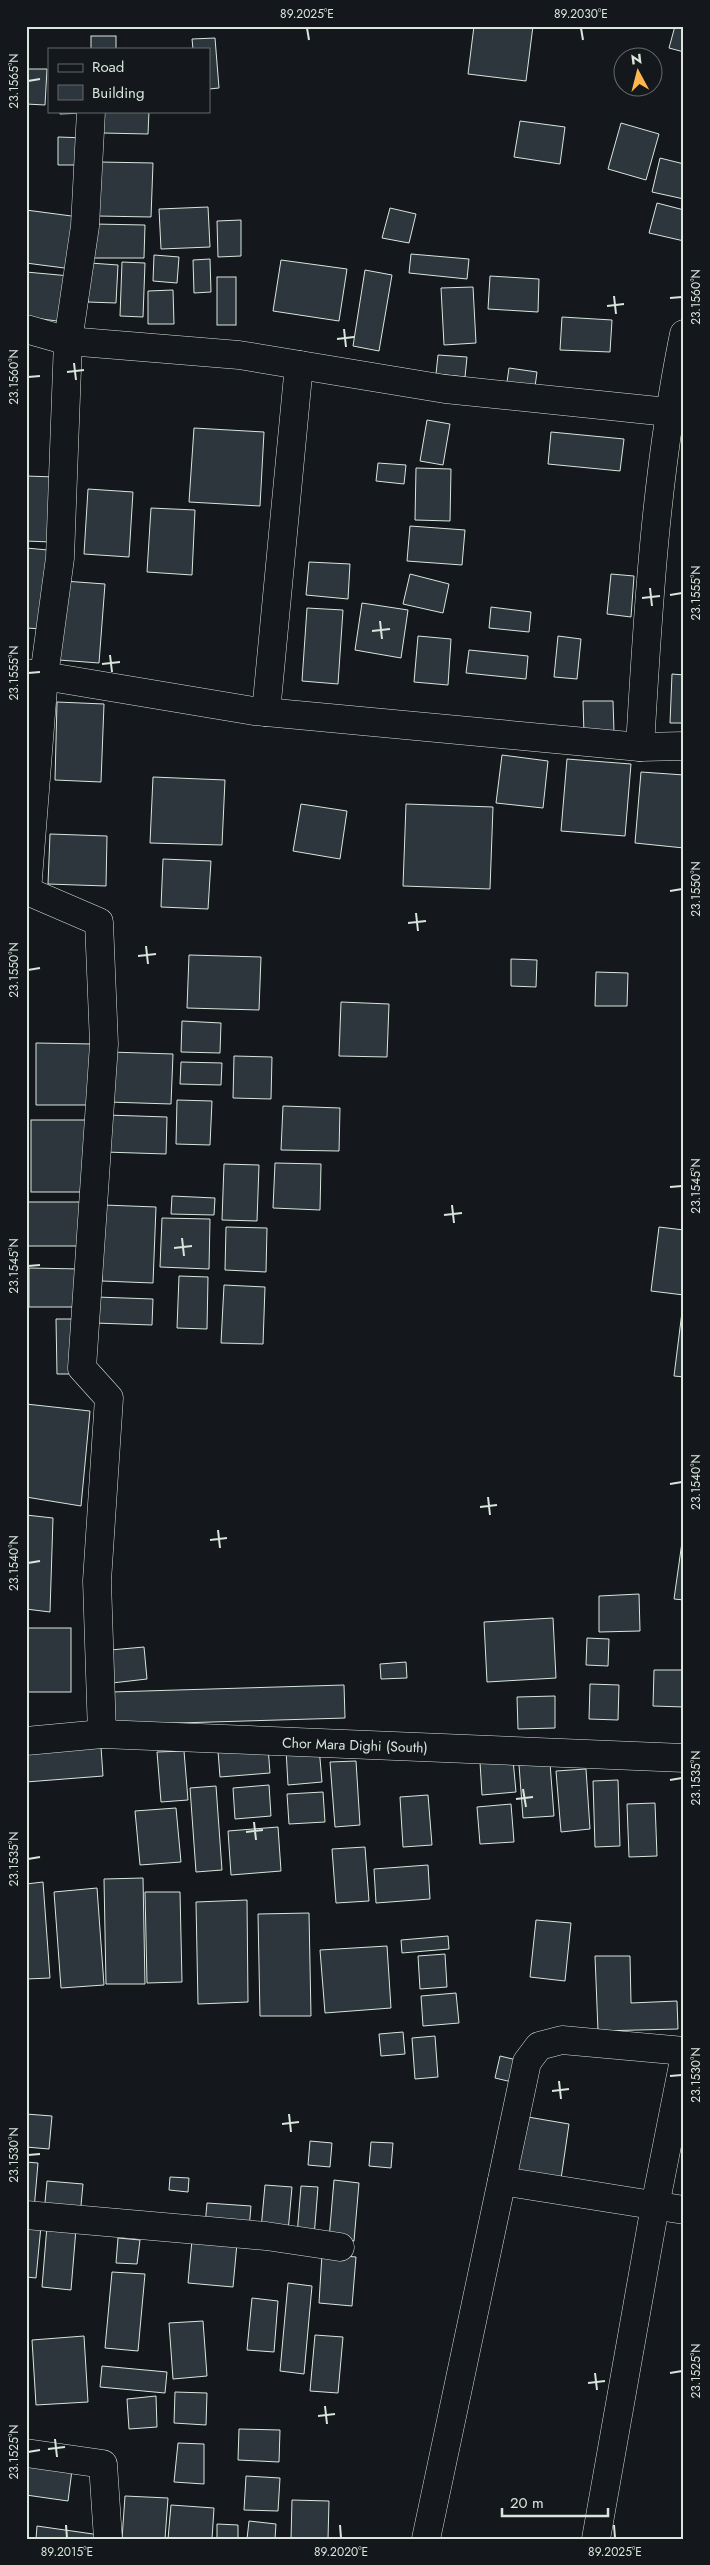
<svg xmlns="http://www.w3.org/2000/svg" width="710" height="2565" font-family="Jost,sans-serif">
<rect width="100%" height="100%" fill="#14181c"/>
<g fill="#2c363c" stroke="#d8e6dc">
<path d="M474 26H533L526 81 468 74Z"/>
<path d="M675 26H684V52L669 48Z"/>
<rect x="91" y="36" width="25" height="13"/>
<path d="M215 38 219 88 209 89V49H193L192 39Z"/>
<path d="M26 69H47L45 105 26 104Z"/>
<path d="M60 111H84V113L60 114Z"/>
<path d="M104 111H149L148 134 103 133Z"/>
<path d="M520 121 565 127 560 164 514 157Z"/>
<path d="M621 123 659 134 646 180 608 169Z"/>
<path d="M58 137 86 138 85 165H58Z"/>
<path d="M660 158 684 164V199L652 192Z"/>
<path d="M100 162 153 163 151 217 98 216Z"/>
<path d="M657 203 684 210V241L649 233Z"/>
<path d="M208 207 210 247 161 249 159 209Z"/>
<path d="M390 208 416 214 409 243 382 238Z"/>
<path d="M26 210 79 217 72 269 26 263Z"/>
<path d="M241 220V256L218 257 217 221Z"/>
<path d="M94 224 145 225 144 258H93Z"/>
<path d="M411 254 469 259 467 279 409 273Z"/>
<path d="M154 255 179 257 177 283 153 281Z"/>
<path d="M210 259 211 292 194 293 193 260Z"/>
<path d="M281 260 347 269 339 321 273 311Z"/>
<path d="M122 262 145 263 143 317 120 316Z"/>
<path d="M90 263 118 265 116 303 88 302Z"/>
<path d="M365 270 392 275 379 351 353 346Z"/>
<path d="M26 272 70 276 65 322 26 317Z"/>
<path d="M490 276 539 279 538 312 488 309Z"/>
<rect x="217" y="277" width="19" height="48"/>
<path d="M473 287 476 343 444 345 441 288Z"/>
<path d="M173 290 174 324H148V291Z"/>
<path d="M562 317 612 320 610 352 560 350Z"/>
<path d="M438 355 467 357 465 377 436 374Z"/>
<path d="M509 368 537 372 534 394 506 389Z"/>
<path d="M427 420 450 424 443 465 420 461Z"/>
<path d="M194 428 264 432 260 506 189 502Z"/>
<path d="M551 432 624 439 620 471 548 464Z"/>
<path d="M378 463 406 465 404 484 376 481Z"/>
<path d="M416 468 451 469 450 521 415 520Z"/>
<path d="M26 476 55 477 51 542 26 541Z"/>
<path d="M88 489 133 492 129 557 84 554Z"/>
<path d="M151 508 195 510 192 575 147 572Z"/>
<path d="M410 526 465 530 462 565 407 561Z"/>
<path d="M26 548 48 550 43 629 26 628Z"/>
<path d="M309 562 350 564 348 599 306 595Z"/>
<path d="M410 574 449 584 443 613 403 604Z"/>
<path d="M611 574 634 576 631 617 607 614Z"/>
<path d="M64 581 105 584 99 663 59 660Z"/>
<path d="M362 603 408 610 401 658 355 650Z"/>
<path d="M491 607 531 612 529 632 489 628Z"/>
<path d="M307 608 343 610 338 684 302 681Z"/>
<path d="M418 636 451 639 448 685 414 682Z"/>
<path d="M558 636 581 639 577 679 554 677Z"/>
<path d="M469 650 528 656 526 679 466 673Z"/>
<path d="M672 674 684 675V723H670Z"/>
<path d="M26 695H30L26 721Z"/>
<path d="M583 701H613L614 732 584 734Z"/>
<path d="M57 702 104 704 101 782 55 780Z"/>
<path d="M502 755 548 761 543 808 496 803Z"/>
<path d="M567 759 631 764 625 836 561 831Z"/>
<path d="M641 772 684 775V848L635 843Z"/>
<path d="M153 777 225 780 222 845 150 843Z"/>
<path d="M301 804 347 811 340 859 293 851Z"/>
<path d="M406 804 493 807 490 889 403 886Z"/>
<path d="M50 834 107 836 106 886 48 884Z"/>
<path d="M163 859 211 861 208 909 161 907Z"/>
<path d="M189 955 261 957 259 1010 187 1008Z"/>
<path d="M511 959 537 960 536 987 511 986Z"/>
<path d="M596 972 628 973 627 1006H595Z"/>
<path d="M341 1002 389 1004 387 1057 339 1056Z"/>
<path d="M182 1021 221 1023 220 1053 181 1052Z"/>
<path d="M36 1043 93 1044V1105H36Z"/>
<path d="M110 1052 173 1054 171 1104 108 1102Z"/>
<path d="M234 1056 272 1057 271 1099 233 1098Z"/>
<path d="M181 1062 222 1063 221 1085 180 1084Z"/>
<path d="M177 1100 212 1101 210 1145 176 1144Z"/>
<path d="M283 1106 340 1108 339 1151 281 1150Z"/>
<path d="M107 1115 167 1117 166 1154 105 1152Z"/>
<rect x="31" y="1120" width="55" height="72"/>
<path d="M275 1163 321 1164 320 1210 273 1208Z"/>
<path d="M224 1164 259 1165 257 1221 222 1220Z"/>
<path d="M172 1196 215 1198 214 1215 171 1214Z"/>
<rect x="26" y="1202" width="55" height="44"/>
<path d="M104 1205 156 1207 153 1283 102 1281Z"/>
<path d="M162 1218 210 1219 209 1269 160 1267Z"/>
<path d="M226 1227 267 1228 266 1272 225 1270Z"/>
<path d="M659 1227 684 1230V1295L651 1291Z"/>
<path d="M29 1268 81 1269V1307H29Z"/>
<path d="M179 1276 208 1277 207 1329 177 1328Z"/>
<path d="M224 1285 265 1287 263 1344 221 1343Z"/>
<path d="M96 1297 153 1299 152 1325 95 1323Z"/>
<path d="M682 1312H684V1377L674 1376Z"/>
<path d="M56 1319H76L75 1374H57Z"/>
<path d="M26 1404 90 1411 81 1506 26 1497Z"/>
<path d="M26 1515 53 1518 50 1612 26 1609Z"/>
<path d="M684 1528V1600L674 1599Z"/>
<path d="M639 1594 640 1631 599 1632V1596Z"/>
<path d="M553 1618 556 1678 487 1682 484 1622Z"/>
<rect x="27" y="1628" width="44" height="64"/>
<path d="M587 1638 609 1639 608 1666 586 1665Z"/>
<path d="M144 1647 147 1679 112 1683 110 1650Z"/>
<path d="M406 1662 407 1678 381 1679 380 1664Z"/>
<path d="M654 1670H684V1707L653 1706Z"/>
<path d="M590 1684 619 1685 618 1720 589 1719Z"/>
<path d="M344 1685 345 1718 112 1725 111 1692Z"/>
<path d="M555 1696V1728L518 1729 517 1697Z"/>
<path d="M101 1747 103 1776 26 1782V1753Z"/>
<path d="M268 1747 270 1773 220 1777 218 1751Z"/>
<path d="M319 1747 322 1782 288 1785 286 1749Z"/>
<path d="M184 1751 188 1800 161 1802 157 1752Z"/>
<path d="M513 1760 516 1792 482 1795 480 1762Z"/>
<path d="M356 1761 360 1825 335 1827 330 1762Z"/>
<path d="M550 1763 554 1816 523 1818 519 1765Z"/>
<path d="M586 1769 590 1829 561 1832 556 1771Z"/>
<path d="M618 1780 620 1846 595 1847 593 1781Z"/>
<path d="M269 1785 271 1816 235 1819 233 1788Z"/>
<path d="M216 1786 222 1870 196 1872 190 1788Z"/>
<path d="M323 1792 325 1822 289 1824 287 1794Z"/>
<path d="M428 1795 432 1845 403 1847 400 1797Z"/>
<path d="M655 1803 657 1856 629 1857 627 1804Z"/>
<path d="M511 1804 514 1842 480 1844 477 1807Z"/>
<path d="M176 1808 181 1862 140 1865 135 1811Z"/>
<path d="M278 1827 281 1871 231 1875 228 1831Z"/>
<path d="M365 1847 369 1901 336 1903 332 1849Z"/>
<path d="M428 1865 430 1899 376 1903 374 1869Z"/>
<path d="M143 1878 145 1984H106L104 1879Z"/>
<path d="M43 1882 50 1978 26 1979V1884Z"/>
<path d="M97 1888 104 1985 61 1988 54 1892Z"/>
<path d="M145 1892H180L182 1982 147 1983Z"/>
<path d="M247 1900 248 2002 198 2004 196 1902Z"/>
<path d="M309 1913 311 2016H260L258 1914Z"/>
<path d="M536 1920 571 1923 565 1981 530 1977Z"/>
<path d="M448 1936 449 1949 402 1953 401 1940Z"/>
<path d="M387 1946 391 2008 325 2013 320 1950Z"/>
<path d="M445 1954 447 1987 420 1989 418 1956Z"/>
<path d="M595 1956H630L631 2003 677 2001 678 2029 598 2031Z"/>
<path d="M456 1993 459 2023 423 2026 421 1996Z"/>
<path d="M403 2032 405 2054 381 2056 379 2034Z"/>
<path d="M435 2036 438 2077 415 2079 412 2038Z"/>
<path d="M500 2056 517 2060 512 2082 495 2078Z"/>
<path d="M26 2114 52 2116 49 2149 26 2147Z"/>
<path d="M522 2116 569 2124 561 2179 513 2172Z"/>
<path d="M310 2141 332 2143 330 2167 308 2165Z"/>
<path d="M371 2142 393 2143 391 2168 369 2166Z"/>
<path d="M26 2162 38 2163 34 2210 26 2209Z"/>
<path d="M170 2177 189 2178 188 2192 169 2190Z"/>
<path d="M334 2180 359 2183 354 2241 329 2239Z"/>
<path d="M47 2181 83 2184 80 2216 44 2213Z"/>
<path d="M265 2185 292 2187 288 2232 261 2229Z"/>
<path d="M301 2186 318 2187 314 2237 297 2235Z"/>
<path d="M207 2203 251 2206 249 2229 205 2225Z"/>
<path d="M26 2225 41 2226 36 2278 26 2277Z"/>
<path d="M47 2226 76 2229 71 2290 42 2287Z"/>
<path d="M118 2238 140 2240 137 2264 116 2263Z"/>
<path d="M192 2240 237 2243 233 2287 188 2283Z"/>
<path d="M322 2254 356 2257 352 2306 319 2303Z"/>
<path d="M112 2272 145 2274 138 2351 105 2348Z"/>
<path d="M288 2283 312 2286 304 2374 280 2371Z"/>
<path d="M252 2298 278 2301 274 2352 247 2350Z"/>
<path d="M203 2321 207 2376 173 2379 169 2323Z"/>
<path d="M315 2335 343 2337 338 2393 310 2391Z"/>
<path d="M84 2336 88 2402 36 2405 32 2340Z"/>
<path d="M102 2366 167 2372 165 2393 100 2387Z"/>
<path d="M175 2392 207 2393 206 2425 174 2423Z"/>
<path d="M156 2396 157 2427 129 2429 127 2399Z"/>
<path d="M239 2429 280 2430 279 2462 238 2460Z"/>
<path d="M178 2443 204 2444V2484L174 2482Z"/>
<path d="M26 2464 72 2470 68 2501 26 2495Z"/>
<path d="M246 2476 280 2478 278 2511 244 2510Z"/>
<path d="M125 2496 168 2498 165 2539H122Z"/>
<path d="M292 2500 329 2501 328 2539H291Z"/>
<path d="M171 2505 214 2508 212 2539H168Z"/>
<path d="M249 2521 276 2524 275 2539H247Z"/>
<path d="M217 2524 238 2525V2539H217Z"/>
<path d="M37 2526 100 2535V2539H36Z"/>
</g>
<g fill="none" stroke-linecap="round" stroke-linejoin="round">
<g stroke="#d8e6dc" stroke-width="29">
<g id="street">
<path d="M91 111 85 226 68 341 60 558 44 676 27 891 99 922 104 1044 82 1368 109 1398 97 1581 102 1734"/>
<path d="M26 329 68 341 239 355 445 389 668 412"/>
<path d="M26 673 254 711 640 747 684 746"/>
<path d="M266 712 299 365"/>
<path d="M640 747C648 608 656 471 684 334"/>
<path d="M26 1741 102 1734 684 1758"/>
<path d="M502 2181 684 2210"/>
<path d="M26 2215 266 2236 340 2247"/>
<path d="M26 2453 103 2464 108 2539"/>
<path d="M426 2539 527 2062 539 2046 562 2040 684 2051"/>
<path d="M596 2539 655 2206 684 2060"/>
</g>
</g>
<use href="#street" stroke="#14181c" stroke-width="28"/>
</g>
<path fill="none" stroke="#d8e6dc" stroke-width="2" d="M307 28 309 40M581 28 583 40M28 81 40 79M614 296 616 314M670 298 682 297M607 306 624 304M344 329 346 347M337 339 354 337M74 363 76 380M67 372 84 370M28 377 40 376M650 588 652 606M670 595 682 593M642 598 660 596M380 621 382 639M372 631 390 629M110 655 112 672M102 664 120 662M28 673 40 672M670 891 682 889M416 913 418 931M408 923 426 921M146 946 148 964M138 956 156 954M28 970 40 968M670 1187 682 1186M452 1205 454 1223M444 1215 462 1213M182 1238 184 1256M174 1248 192 1246M28 1266 40 1265M670 1484 682 1482M488 1497 490 1515M480 1507 497 1505M218 1530 220 1548M210 1540 227 1538M28 1563 40 1561M670 1780 682 1778M523 1789 526 1807M516 1799 533 1797M254 1822 256 1840M246 1832 263 1830M28 1859 40 1857M670 2076 682 2075M559 2081 561 2099M552 2091 569 2089M289 2114 291 2132M282 2124 299 2122M28 2155 40 2154M595 2373 597 2390M670 2373 682 2371M588 2383 605 2381M325 2406 327 2424M318 2416 335 2414M55 2439 57 2457M48 2449 65 2447M28 2452 40 2450M66 2525 67 2538M340 2525 341 2538M614 2525 615 2538"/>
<g text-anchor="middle" stroke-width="4" stroke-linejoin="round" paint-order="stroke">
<g font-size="14" fill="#d8e6dc" stroke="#14181c">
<text transform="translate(355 1745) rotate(2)" y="5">Chor Mara Dighi (South)</text>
</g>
</g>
<rect width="710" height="2565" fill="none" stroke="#14181c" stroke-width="55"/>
<rect x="48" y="48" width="162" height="65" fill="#14181c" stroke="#626a69"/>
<rect x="58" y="64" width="25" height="8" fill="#14181c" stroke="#626a69"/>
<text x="92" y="72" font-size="15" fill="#d8e6dc">Road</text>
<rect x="58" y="85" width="25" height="15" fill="#2c363c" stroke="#626a69"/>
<text x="92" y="98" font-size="15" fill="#d8e6dc">Building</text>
<g transform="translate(638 72) rotate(353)"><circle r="24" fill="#14181c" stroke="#626a69"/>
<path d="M0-4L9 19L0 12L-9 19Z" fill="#ffb74d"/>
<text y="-8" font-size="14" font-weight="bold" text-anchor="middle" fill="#d8e6dc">N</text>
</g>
<path d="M502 2508v8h106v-8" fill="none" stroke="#d8e6dc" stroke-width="2.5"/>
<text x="510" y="2508" font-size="15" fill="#d8e6dc" stroke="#14181c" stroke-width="4" paint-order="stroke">20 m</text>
<rect x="28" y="28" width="654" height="2510" fill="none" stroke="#d8e6dc" stroke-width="2"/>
<g font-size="12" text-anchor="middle" fill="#d8e6dc">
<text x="307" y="18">89.2025°E</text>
<text x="581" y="18">89.2030°E</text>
<text transform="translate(14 81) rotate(-90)" y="4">23.1565°N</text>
<text transform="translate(696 297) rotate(-90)" y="4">23.1560°N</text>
<text transform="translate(14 377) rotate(-90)" y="4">23.1560°N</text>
<text transform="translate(696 593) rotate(-90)" y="4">23.1555°N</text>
<text transform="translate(14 673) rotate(-90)" y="4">23.1555°N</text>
<text transform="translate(696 889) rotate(-90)" y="4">23.1550°N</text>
<text transform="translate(14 970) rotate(-90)" y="4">23.1550°N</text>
<text transform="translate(696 1186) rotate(-90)" y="4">23.1545°N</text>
<text transform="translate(14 1266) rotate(-90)" y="4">23.1545°N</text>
<text transform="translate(696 1482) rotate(-90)" y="4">23.1540°N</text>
<text transform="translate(14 1563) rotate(-90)" y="4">23.1540°N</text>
<text transform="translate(696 1778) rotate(-90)" y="4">23.1535°N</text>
<text transform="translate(14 1859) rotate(-90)" y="4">23.1535°N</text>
<text transform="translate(696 2075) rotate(-90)" y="4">23.1530°N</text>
<text transform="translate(14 2155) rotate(-90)" y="4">23.1530°N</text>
<text transform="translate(696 2371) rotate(-90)" y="4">23.1525°N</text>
<text transform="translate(14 2452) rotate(-90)" y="4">23.1525°N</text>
<text x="67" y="2556">89.2015°E</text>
<text x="341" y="2556">89.2020°E</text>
<text x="615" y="2556">89.2025°E</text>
</g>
</svg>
